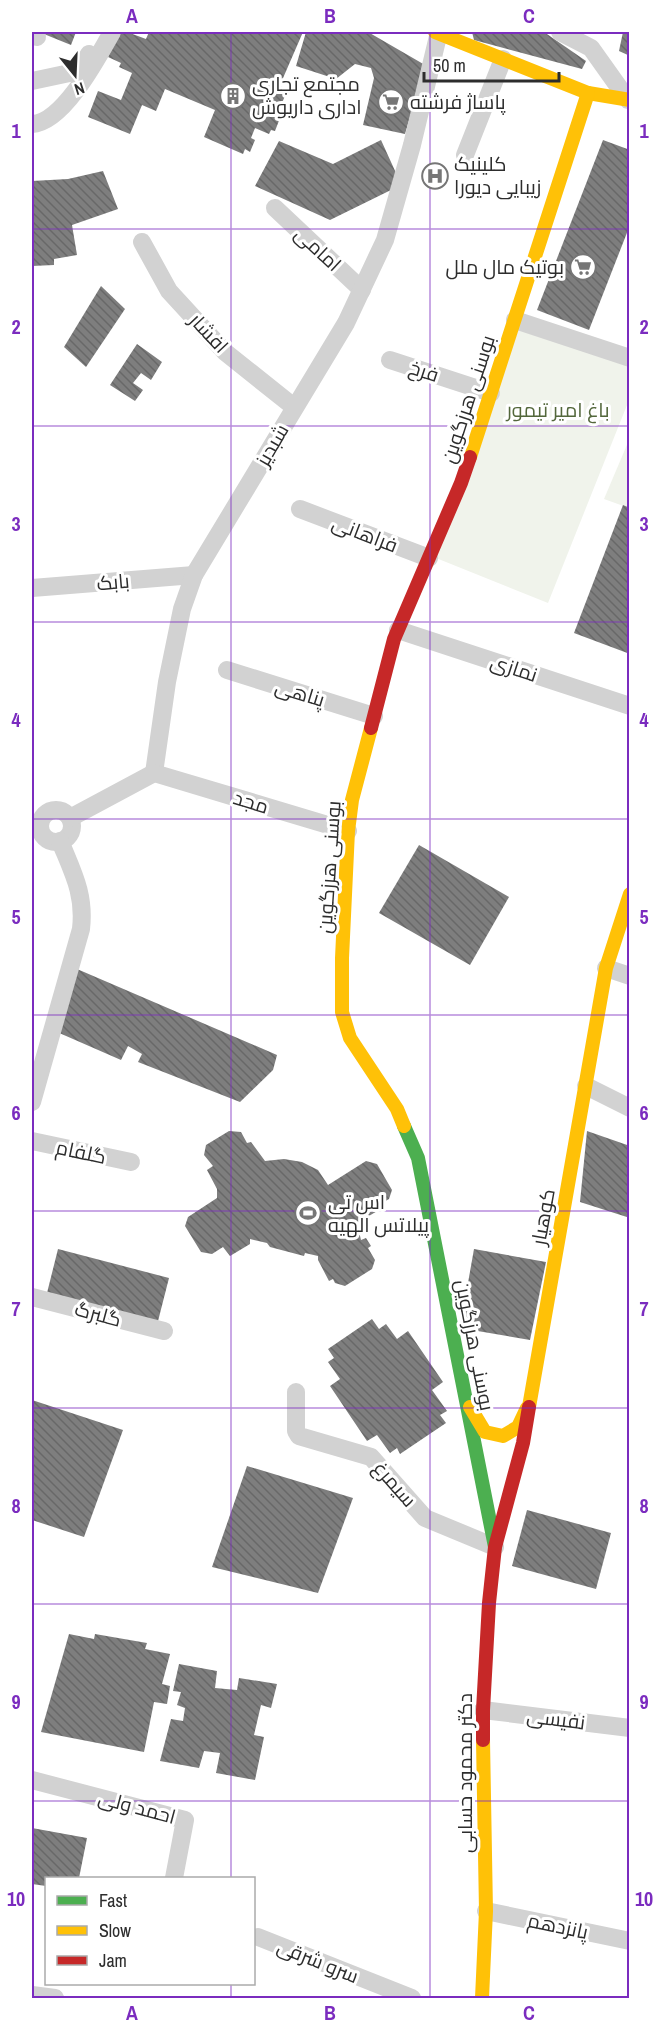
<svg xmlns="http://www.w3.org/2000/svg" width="661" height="2030" font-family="'Archivo Narrow',Cairo,sans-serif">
<defs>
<pattern id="building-back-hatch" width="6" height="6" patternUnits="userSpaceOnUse" patternTransform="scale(1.5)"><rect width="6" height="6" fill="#7e7e7e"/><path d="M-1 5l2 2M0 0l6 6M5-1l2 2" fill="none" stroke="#686868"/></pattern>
</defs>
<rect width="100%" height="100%" fill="#fff"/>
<g fill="#f0f3eb">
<path d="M519 328 629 365V400L548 603 436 558Z"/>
<path d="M629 440V508L604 499Z"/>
</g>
<g fill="url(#building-back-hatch)">
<path d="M39 32H76L71 45Z"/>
<path d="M119 32H127L146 39 149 32H303L280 85 287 91 277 115 280 118 275 131 271 130 269 134 255 128 251 138 255 140 250 152 245 149 243 154 204 137 215 110 165 89 156 111 142 105 130 134 88 117 98 91 121 100 132 73 119 67 121 63 108 57Z"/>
<path d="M306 32H368L425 65 405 134 363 125 374 78 371 68 355 64 336 79 296 66Z"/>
<path d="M472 32H544L586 61 582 69 474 40Z"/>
<path d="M623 32H630V56L619 51Z"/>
<path d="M381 140 396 173 391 190 330 220 255 186 279 141 333 164Z"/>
<path d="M603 140 630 150V225L589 330 537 310Z"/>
<path d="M103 171 118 209 72 225 77 255 54 259V265L32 266V181L68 179Z"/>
<path d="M101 286 125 309 86 367 64 347Z"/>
<path d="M137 344 162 362 151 380 141 373 133 383 143 390 135 401 110 385Z"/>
<path d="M623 505 630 508V654L574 633Z"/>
<path d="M419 845 509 897 470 965 379 913Z"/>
<path d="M77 969 277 1055 273 1070 240 1102 138 1062 142 1054 128 1046 121 1060 57 1032Z"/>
<path d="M229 1131 241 1132 247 1143 251 1142 265 1161 284 1159 302 1162 318 1170 328 1185 366 1161 377 1164 392 1190 389 1199 377 1206 379 1210 357 1223 361 1240 366 1238 371 1246 368 1248 375 1260 372 1269 345 1286 335 1283 333 1279 329 1281 318 1260V1256L305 1253 304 1256 270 1247 267 1243 250 1239V1244L230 1256 223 1247 212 1254 201 1252 185 1226 188 1217 217 1198V1189L207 1170 213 1166 204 1155 206 1145Z"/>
<path d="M587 1131 630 1146V1218L580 1202Z"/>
<path d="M58 1249 169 1278 157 1325 46 1297Z"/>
<path d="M474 1249 546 1262 530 1340 460 1328Z"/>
<path d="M372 1319 379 1329 386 1324 397 1339 408 1331 443 1382 432 1390 447 1411 440 1415 446 1423 400 1454 397 1448 390 1453 377 1435 367 1441 330 1386 340 1379 328 1362 334 1358 328 1349Z"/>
<path d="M32 1400 123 1430 84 1537 32 1520Z"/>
<path d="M247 1466 353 1498 318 1593 212 1567Z"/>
<path d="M527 1510 611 1533 596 1589 512 1566Z"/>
<path d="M69 1634 94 1639 95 1634 147 1643 145 1649 170 1654 162 1684 170 1686 167 1704 154 1702 144 1752 41 1732Z"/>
<path d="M179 1664 217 1671 215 1688 237 1690 239 1678 277 1684 271 1708 261 1705 254 1735 264 1737 255 1780 216 1773 220 1753 204 1751 199 1768 160 1761 171 1719 183 1721 185 1708 177 1705 181 1692 173 1691Z"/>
<path d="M32 1828 87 1838 79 1878H46V1886L32 1884Z"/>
</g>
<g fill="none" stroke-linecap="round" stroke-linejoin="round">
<g stroke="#d2d2d2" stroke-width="18">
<path d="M560 32 591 48 628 100"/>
<path d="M32 33 37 37"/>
<path d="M32 81 79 71 89 54"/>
<path d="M32 124C63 123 98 57 112 32"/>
<path d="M465 155 503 59"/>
<path d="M275 208 362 290"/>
<path d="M142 242 169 291 225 352 294 407"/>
<path d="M515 320 630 358"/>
<path d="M390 360 491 393"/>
<path d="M300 509 429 558"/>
<path d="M32 588 194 575"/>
<path d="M398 630 630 706"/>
<path d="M227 670 374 716"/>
<path d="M154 773 167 682 182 609 194 575 346 323 385 240 412 145 439 32"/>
<path d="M154 773 348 831"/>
<circle cx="56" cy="826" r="16"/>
<path d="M70 818 154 773"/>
<path d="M606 968 630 976"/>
<path d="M586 1086 630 1108"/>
<path d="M32 1102 81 929C85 894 73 873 60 841"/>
<path d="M32 1141 131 1162"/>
<path d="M32 1297 164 1331"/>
<path d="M296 1392V1431L299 1436 371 1457 425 1518 495 1547"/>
<path d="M483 1710 630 1728"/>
<path d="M32 1780 185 1820 174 1878"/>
<path d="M486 1911 630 1941"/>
<path d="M258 1937 412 1998"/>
<path d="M32 1995 55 1998"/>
</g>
<path stroke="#4caf50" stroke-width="14" d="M404 1126 418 1158 495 1547"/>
<g stroke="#ffc107" stroke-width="14">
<path d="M435 32 588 93 630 100"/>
<path d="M470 457 588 93"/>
<path d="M371 728 352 800 348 831 342 958V1012L350 1038 397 1109 404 1126"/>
<path d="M470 1407 485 1432 503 1436 518 1427 527 1408"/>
<path d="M529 1407 606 968 630 894"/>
<path d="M482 1998 486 1911 483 1740"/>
</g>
<g stroke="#c62828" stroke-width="14">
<path d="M371 728 394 639 461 483 470 457"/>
<path d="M483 1740V1710L489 1603 495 1547 523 1443 529 1407"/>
</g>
</g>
<path fill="none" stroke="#7b2cbf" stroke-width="1.5" stroke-opacity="0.55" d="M231 32V1878M430 32V1998M32 229H630M32 426H630M32 622H630M32 819H630M32 1015H630M32 1211H630M32 1408H630M32 1604H630M32 1801H630M231 1984V1998"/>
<defs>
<g id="building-ring" transform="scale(1.35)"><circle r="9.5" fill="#fff" stroke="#767676" stroke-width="1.5"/><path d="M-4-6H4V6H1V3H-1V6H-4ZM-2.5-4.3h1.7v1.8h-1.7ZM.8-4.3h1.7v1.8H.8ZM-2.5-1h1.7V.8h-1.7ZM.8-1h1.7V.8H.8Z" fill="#767676"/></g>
<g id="supermarket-ring" transform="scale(1.35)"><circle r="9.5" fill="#fff" stroke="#767676" stroke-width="1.5"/><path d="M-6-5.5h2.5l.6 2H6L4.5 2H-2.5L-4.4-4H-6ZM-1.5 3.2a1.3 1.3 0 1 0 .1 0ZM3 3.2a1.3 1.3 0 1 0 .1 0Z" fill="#767676"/></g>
<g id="hospital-ring" transform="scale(1.35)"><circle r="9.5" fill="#fff" stroke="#767676" stroke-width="1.5"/><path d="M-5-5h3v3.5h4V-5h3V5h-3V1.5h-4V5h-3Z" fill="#767676"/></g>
<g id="stadium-ring" transform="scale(1.35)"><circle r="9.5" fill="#fff" stroke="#767676" stroke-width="1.5"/><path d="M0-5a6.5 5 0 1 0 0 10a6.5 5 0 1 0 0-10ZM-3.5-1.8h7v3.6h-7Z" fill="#767676"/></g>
</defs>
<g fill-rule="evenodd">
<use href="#building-ring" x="233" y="96"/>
<use href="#supermarket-ring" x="391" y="102"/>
<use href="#hospital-ring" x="435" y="176"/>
<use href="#supermarket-ring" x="583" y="267"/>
<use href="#stadium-ring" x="308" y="1213"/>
</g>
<g text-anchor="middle" stroke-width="6" stroke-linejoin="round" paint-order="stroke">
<g font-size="20" fill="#2d2d2d" stroke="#fff" text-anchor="start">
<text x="252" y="91">مجتمع تجاری<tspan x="252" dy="23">اداری داریوش</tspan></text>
<text x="410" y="109">پاساژ فرشته</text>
<text x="454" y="171">کلینیک<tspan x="454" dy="23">زیبایی دیورا</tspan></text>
<text x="564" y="274" text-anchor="end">بوتیک مال ملل</text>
<text x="328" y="1209">اس تی<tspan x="328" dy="23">پیلاتس الهیه</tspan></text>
</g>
<g font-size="20" fill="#2d2d2d" stroke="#fff">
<text transform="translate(318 249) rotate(43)" y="7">امامی</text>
<text transform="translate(209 333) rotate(47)" y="7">افشار</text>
<text transform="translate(424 371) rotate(18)" y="7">فرخ</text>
<text transform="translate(468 399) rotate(-72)" y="7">بوسنی هرزگوین</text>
<text transform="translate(272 445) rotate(-60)" y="7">شبدیز</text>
<text transform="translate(365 534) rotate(21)" y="7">فراهانی</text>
<text transform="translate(113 582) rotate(-5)" y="7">بابک</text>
<text transform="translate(514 668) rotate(18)" y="7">نمازی</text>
<text transform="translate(300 693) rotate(17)" y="7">پناهی</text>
<text transform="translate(251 802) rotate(17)" y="7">مجد</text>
<text transform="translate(329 867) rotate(-86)" y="7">بوسنی هرزگوین</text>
<text transform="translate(81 1152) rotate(12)" y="7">گلفام</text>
<text transform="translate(543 1217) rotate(-80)" y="7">کوهیار</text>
<text transform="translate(98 1314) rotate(15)" y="7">گلبرگ</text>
<text transform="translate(475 1345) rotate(79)" y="7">بوسنی هرزگوین</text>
<text transform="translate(395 1484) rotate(49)" y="7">سیمرغ</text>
<text transform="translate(556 1719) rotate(7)" y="7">نفیسی</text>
<text transform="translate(465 1773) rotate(-90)" y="7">دکتر محمود حسابی</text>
<text transform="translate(137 1807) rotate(15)" y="7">احمد ولی</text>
<text transform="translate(558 1926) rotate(12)" y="7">پانزدهم</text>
<text transform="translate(318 1961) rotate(22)" y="7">سرو شرقی</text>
</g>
<g font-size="20" fill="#53673b" stroke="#fff">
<text x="558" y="417">باغ امیر تیمور</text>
</g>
</g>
<rect width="661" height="2030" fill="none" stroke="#ffffff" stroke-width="66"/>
<rect x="45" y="1877" width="210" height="108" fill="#ffffff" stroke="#ababab" stroke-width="1.5"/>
<rect x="57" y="1896" width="30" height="9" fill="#4caf50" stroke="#ababab" stroke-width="1.5"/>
<text x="99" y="1907" font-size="18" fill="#2d2d2d">Fast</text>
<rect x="57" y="1926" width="30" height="9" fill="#ffc107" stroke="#ababab" stroke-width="1.5"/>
<text x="99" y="1937" font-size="18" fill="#2d2d2d">Slow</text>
<rect x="57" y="1956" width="30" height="9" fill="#c62828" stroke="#ababab" stroke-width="1.5"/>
<text x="99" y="1967" font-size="18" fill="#2d2d2d">Jam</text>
<g transform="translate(75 75) rotate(162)" stroke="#ffffff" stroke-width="4.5" paint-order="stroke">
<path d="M0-4.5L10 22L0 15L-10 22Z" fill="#2d2d2d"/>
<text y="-9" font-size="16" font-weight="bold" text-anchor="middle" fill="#2d2d2d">N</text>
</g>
<path d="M424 72v9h135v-9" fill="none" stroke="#2d2d2d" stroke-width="3"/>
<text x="433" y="72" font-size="18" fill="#2d2d2d" stroke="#ffffff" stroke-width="4.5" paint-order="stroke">50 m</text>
<rect x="33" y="33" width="595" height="1964" fill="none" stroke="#7b2cbf" stroke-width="2"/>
<g font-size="20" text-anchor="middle" font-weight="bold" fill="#7b2cbf">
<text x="132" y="23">A</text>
<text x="330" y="23">B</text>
<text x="529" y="23">C</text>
<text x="16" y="138">1</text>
<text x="644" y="138">1</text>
<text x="16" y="334">2</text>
<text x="644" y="334">2</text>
<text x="16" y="531">3</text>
<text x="644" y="531">3</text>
<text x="16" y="727">4</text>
<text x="644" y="727">4</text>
<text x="16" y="924">5</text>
<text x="644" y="924">5</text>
<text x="16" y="1120">6</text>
<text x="644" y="1120">6</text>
<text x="16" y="1316">7</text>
<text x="644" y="1316">7</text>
<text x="16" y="1513">8</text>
<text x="644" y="1513">8</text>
<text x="16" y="1709">9</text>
<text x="644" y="1709">9</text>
<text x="16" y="1906">10</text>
<text x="644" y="1906">10</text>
<text x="132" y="2020">A</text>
<text x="330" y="2020">B</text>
<text x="529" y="2020">C</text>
</g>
</svg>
